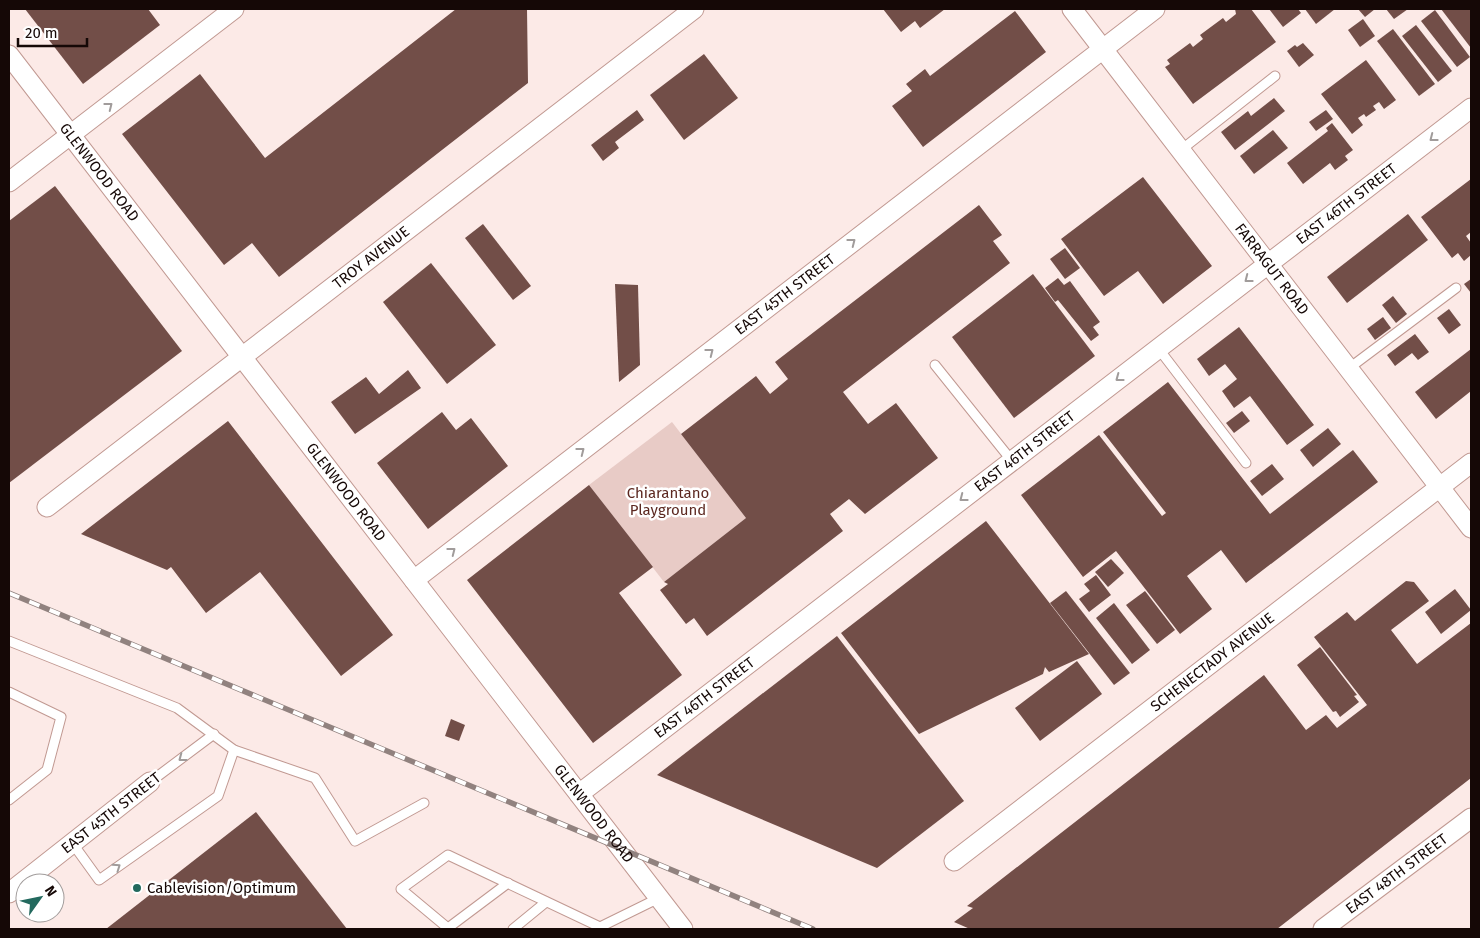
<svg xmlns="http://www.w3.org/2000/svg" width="1480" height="938" font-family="'Fira Sans',sans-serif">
<rect width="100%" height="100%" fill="#fceae7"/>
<path fill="#e8cbc6" d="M672 422 746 518 664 582 589 485Z"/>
<g fill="#724e48">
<path d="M25 9H148L160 25 83 84Z"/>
<path d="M456 9H527L528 83 279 277 252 243 224 265 122 134 200 74 265 158Z"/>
<path d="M883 9H945L920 28 915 21 901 32Z"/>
<path d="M1235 9H1251L1276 42 1193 104 1165 67 1170 64 1167 60 1190 43 1193 47 1203 39 1200 35 1223 18 1226 22 1236 14Z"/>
<path d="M1269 9H1298L1301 13 1283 27Z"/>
<path d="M1305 9H1335L1316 24Z"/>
<path d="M1358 9H1375L1365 17Z"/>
<path d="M1386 9H1408L1394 19Z"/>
<path d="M1441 9H1471V48Z"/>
<path d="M1435 10 1470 57 1457 67 1421 21Z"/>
<path d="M1015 11 1046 52 923 147 892 106 912 91 906 84 925 69 930 76Z"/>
<path d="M1363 19 1375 36 1360 47 1348 30Z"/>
<path d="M1416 25 1452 71 1438 82 1402 36Z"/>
<path d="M1393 29 1435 84 1419 96 1377 41Z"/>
<path d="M1303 43 1314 55 1299 67 1287 51 1295 45 1297 47Z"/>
<path d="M704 54 738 98 684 140 650 95Z"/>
<path d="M1366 60 1396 100 1384 109 1379 102 1373 106 1376 110 1366 117 1364 114 1358 118 1363 125 1352 134 1321 94Z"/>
<path d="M1274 98 1285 111 1235 150 1221 132 1248 111 1251 116Z"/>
<path d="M637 110 644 120 615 142 619 148 603 161 591 145Z"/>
<path d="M1326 110 1333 119 1316 131 1309 122Z"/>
<path d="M1332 123 1353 150 1345 156 1348 160 1335 170 1330 163 1303 184 1287 163 1328 131 1326 128Z"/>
<path d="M1273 130 1288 148 1254 174 1240 156Z"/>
<path d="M1143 177 1212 266 1163 304 1138 271 1104 296 1061 239Z"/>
<path d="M1471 179V232L1466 236 1471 243V255L1464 261 1458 253 1452 258 1421 217Z"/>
<path d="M55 186 182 351 9 483V221Z"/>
<path d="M979 205 1002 235 993 241 1010 263 843 392 868 424 896 403 938 458 865 514 849 499 830 514 843 531 707 636 694 618 686 624 660 590 668 584 664 582 746 518 681 434 756 376 770 394 788 379 775 362Z"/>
<path d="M1408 214 1428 240 1347 303 1327 277Z"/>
<path d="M483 224 531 286 513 300 465 238Z"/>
<path d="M1065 248 1080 268 1065 279 1050 259Z"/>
<path d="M431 263 496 345 447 384 383 302Z"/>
<path d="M1033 274 1095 356 1014 418 952 337Z"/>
<path d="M1058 278 1064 285 1070 281 1100 322 1093 327 1099 335 1091 341 1058 300 1055 302 1045 288Z"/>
<path d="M1471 279V293L1464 284Z"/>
<path d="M615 284 638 285 640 365 619 382Z"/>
<path d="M1393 296 1407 314 1396 323 1382 305Z"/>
<path d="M1449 309 1461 325 1449 334 1437 318Z"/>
<path d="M1383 317 1391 328 1375 340 1367 329Z"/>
<path d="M1239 327 1314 425 1287 445 1250 396 1234 408 1222 391 1237 379 1225 364 1209 376 1197 359Z"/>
<path d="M1415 334 1429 352 1418 360 1412 353 1395 366 1387 355Z"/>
<path d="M1471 349V391L1436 419 1415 392Z"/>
<path d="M408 370 421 388 355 434 331 402 366 377 379 394Z"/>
<path d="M1168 382 1270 514 1353 450 1378 482 1246 583 1221 550 1187 576 1212 609 1180 634 1116 551 1083 577 1021 495 1099 435 1162 516 1166 513 1103 432Z"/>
<path d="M1242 411 1250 421 1234 433 1226 423Z"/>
<path d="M442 412 456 430 471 418 508 466 428 529 377 463Z"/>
<path d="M228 421 393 635 341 676 260 572 206 613 171 567 167 570 81 534Z"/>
<path d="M1328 428 1341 444 1313 467 1300 450Z"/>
<path d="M1272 464 1284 479 1262 496 1250 481Z"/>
<path d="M589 485 653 567 619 593 682 675 593 743 467 580Z"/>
<path d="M986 521 1089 654 1049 672 1045 667 1043 674 919 734 841 633Z"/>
<path d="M1111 559 1124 573 1108 587 1095 572Z"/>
<path d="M1096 575 1111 595 1089 612 1079 599 1090 591 1084 584Z"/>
<path d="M1406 581 1414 582 1429 601 1391 630 1417 664 1471 623V778L1277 929H970L954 922 973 908 967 906 1264 675 1306 730 1326 715 1337 728 1367 705 1314 637 1347 612 1355 621Z"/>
<path d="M1455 589 1471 610 1441 634 1425 612Z"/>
<path d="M1066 591 1130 673 1114 685 1050 603Z"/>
<path d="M1145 591 1175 630 1157 644 1126 605Z"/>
<path d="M1114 603 1150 650 1132 664 1096 618Z"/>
<path d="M837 636 964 801 877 868 657 775Z"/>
<path d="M1320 647 1357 695 1354 696 1359 702 1340 717 1336 711 1333 712 1297 665Z"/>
<path d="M1077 661 1102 694 1040 741 1015 708Z"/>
<path d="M451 719 465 725 459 741 445 736Z"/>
<path d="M256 812 347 929H106Z"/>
</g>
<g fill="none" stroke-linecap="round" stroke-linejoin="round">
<g stroke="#c19992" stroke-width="11">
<g id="service">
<path d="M1181 150 1275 76"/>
<path d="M1158 348 1246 463"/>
<path d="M935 365 1012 461"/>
<path d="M1348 369 1456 288"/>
<path d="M9 641 177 708 234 750 315 778 355 841 424 803"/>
<path d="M9 692 61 717 47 770 9 800"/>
<path d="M150 782 214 734"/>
<path d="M73 844 99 880 218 796 234 750"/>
<path d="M448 928 508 883"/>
<path d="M449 929 401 889 448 855 600 927 659 898"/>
<path d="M513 929 546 902"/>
</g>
</g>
<g stroke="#c19992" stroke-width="21">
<g id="minor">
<path id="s1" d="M1072 9 1471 528"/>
<path id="s2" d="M9 55 683 929"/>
<path d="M9 182 234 9"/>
<path id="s3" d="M47 507 694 9"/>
<path id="s4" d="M414 580 1155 9"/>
<path id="s5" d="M579 794 1471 108"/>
<path id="s6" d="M954 861 1471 463"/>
<path d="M9 893 150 782"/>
<path id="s7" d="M1323 929 1471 818"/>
</g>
</g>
<use href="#service" stroke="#fff" stroke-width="9"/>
<use href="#minor" stroke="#fff" stroke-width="19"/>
<g stroke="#91827f" stroke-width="5.5">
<path id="rail" d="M9 593 813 929"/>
</g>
<use href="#rail" stroke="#fff" stroke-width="4" stroke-dasharray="11" stroke-linecap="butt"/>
</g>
<defs><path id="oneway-chevron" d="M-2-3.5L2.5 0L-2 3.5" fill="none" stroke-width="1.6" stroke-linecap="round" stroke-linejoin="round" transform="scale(1.25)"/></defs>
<g stroke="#a19c9b">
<use href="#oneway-chevron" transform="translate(109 106) rotate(-38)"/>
<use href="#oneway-chevron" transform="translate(1433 138) rotate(142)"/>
<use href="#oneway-chevron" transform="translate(852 242) rotate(-38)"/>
<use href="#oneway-chevron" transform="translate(1248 279) rotate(142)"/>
<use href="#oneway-chevron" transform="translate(710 352) rotate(-38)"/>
<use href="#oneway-chevron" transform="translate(1119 378) rotate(143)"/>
<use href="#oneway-chevron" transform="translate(581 451) rotate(-38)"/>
<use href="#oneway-chevron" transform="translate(963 498) rotate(142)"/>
<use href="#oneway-chevron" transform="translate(452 551) rotate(-38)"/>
<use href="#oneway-chevron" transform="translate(182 758) rotate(143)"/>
<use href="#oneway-chevron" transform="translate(117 867) rotate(-35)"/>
</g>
<circle fill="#23695e" stroke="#fff" stroke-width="2" cx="137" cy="888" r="5"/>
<g text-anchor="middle" stroke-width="5" stroke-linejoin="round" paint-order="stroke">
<g font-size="15" fill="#150806" stroke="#fff">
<text dy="5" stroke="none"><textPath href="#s2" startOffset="148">GLENWOOD ROAD</textPath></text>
<text dy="5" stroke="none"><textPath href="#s5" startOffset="968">EAST 46TH STREET</textPath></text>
<text dy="5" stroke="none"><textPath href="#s3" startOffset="409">TROY AVENUE</textPath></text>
<text dy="5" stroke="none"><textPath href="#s1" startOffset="328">FARRAGUT ROAD</textPath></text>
<text dy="5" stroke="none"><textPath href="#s4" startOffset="468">EAST 45TH STREET</textPath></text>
<text dy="5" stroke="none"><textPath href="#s5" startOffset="562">EAST 46TH STREET</textPath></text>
<text dy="5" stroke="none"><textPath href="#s2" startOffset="552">GLENWOOD ROAD</textPath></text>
<text dy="5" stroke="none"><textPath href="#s6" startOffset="326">SCHENECTADY AVENUE</textPath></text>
<text dy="5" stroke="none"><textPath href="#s5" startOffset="158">EAST 46TH STREET</textPath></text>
<text transform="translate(111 813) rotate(-38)" y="5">EAST 45TH STREET</text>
<text dy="5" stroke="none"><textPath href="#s2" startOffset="958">GLENWOOD ROAD</textPath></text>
<text dy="5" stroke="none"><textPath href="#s7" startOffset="92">EAST 48TH STREET</textPath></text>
</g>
<g font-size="15" fill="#5c2820" stroke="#fff">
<text x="668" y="498">Chiarantano<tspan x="668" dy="17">Playground</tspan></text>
</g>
<g font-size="15" fill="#150806" stroke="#fff" text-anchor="start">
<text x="147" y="893">Cablevision/Optimum</text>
</g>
</g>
<rect width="1480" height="938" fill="none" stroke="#150806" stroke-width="20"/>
<g transform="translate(40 898) rotate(57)"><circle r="24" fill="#ffffff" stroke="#a19c9b"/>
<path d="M0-4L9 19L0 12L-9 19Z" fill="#23695e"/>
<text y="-8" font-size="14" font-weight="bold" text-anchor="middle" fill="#150806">N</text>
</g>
<path d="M18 38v8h69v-8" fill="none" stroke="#150806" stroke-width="2.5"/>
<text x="25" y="38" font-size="15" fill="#150806" stroke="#ffffff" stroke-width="4" paint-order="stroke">20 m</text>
</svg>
